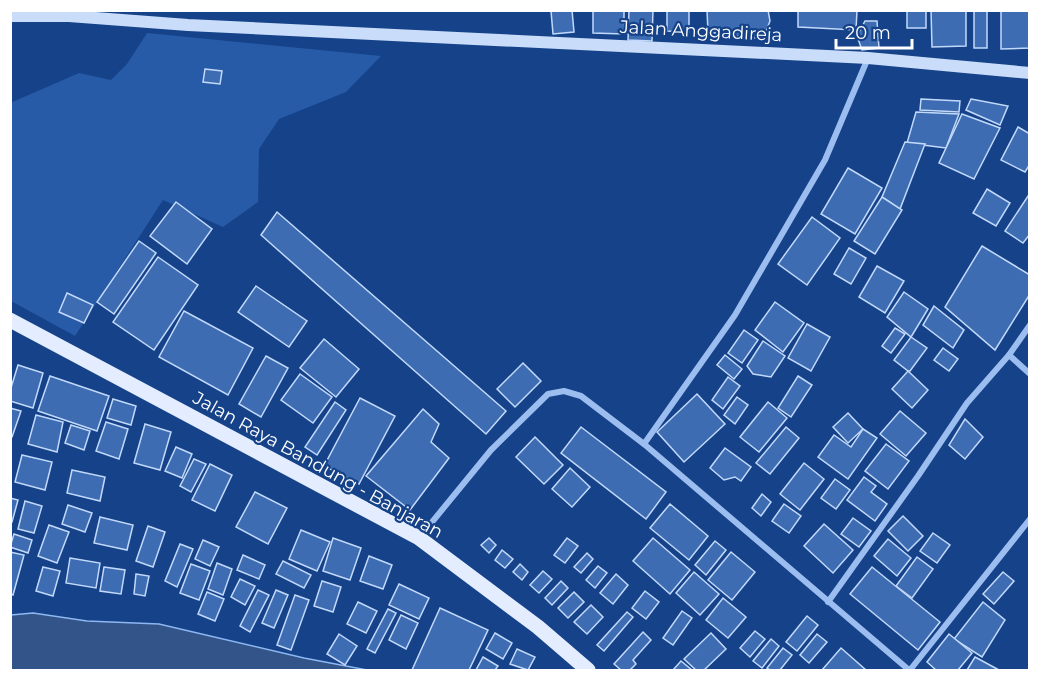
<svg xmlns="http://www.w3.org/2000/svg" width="1040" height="681" font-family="Montserrat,sans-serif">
<rect width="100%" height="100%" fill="#154288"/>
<path fill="#275ba7" d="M147 33 381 56 346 92 279 119 259 149 258 202 223 227 163 200 75 336 11 301 10 103 79 73 111 80 127 64Z"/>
<path fill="#325488" stroke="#8eb7f2" stroke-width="1.5" d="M33 613 87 621 159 624 304 658 367 670H11V615Z"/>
<g fill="#3d6cb2" stroke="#c2d9fb" stroke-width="1.5">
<path d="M572 10 574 32 553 34 551 11Z"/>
<path d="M593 10H624V34L593 33Z"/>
<path d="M629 10H653L652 41 628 40Z"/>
<path d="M667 10H689V32L667 31Z"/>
<path d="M707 10H768L770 21 763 39 708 32Z"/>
<path d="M798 10H857L856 30 798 27Z"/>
<rect x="907" y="10" width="19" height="18"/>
<path d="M931 10H966V46L932 47Z"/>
<rect x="974" y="10" width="13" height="38"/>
<path d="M1001 10H1030V48L1001 49Z"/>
<path d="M865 21H877L879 48 862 50 857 36Z"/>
<path d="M205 69 222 71 220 84 203 82Z"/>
<path d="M921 99 960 101 959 112 920 110Z"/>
<path d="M971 99 1008 106 1000 125 966 110Z"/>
<path d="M916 112 959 114 946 148 907 143Z"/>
<path d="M962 114 1000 128 974 179 939 163Z"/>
<path d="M1018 127 1030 134V164L1025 172 1001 160Z"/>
<path d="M905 142 925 144 900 209 882 197Z"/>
<path d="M848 168 882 188 855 234 821 214Z"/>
<path d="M987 189 1010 203 996 226 973 213Z"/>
<path d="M1030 193V234L1023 243 1005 231Z"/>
<path d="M882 197 902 210 875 254 854 241Z"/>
<path d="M176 202 212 229 187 264 150 236Z"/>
<path d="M277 212 506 411 486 434 261 235Z"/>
<path d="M812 217 840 238 807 285 778 264Z"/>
<path d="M139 241 156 253 114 314 97 302Z"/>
<path d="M982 246 1030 275V294L995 350 945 307Z"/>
<path d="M849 248 866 258 851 284 834 274Z"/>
<path d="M158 257 198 285 154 350 113 322Z"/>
<path d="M877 266 904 281 885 313 859 297Z"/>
<path d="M256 286 307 321 289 347 238 312Z"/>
<path d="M904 292 928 309 911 337 887 317Z"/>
<path d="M67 293 93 305 84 323 59 312Z"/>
<path d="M775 302 804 323 783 352 755 330Z"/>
<path d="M934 306 964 330 953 348 923 325Z"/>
<path d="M184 311 253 348 228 395 159 357Z"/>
<path d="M807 324 830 337 811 371 788 358Z"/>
<path d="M895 328 905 334 891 353 882 346Z"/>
<path d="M744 330 758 340 742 363 728 353Z"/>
<path d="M911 337 927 348 910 371H908L894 360Z"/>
<path d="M324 339 359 369 336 397 300 368Z"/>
<path d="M763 341 785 356 771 377 753 374 747 366Z"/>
<path d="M943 348 958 359 949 371 934 360Z"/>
<path d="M725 355 742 369 734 379 717 365Z"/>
<path d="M266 356 288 368 261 417 239 404Z"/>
<path d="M523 363 541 381 515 407 497 389Z"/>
<path d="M18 365 43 373 33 408 10 401V391Z"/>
<path d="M908 371 928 390 912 408 892 389Z"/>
<path d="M300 374 332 397 313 423 281 400Z"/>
<path d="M50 376 109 396 97 431 38 411Z"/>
<path d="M798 376 812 385 791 417 778 408Z"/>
<path d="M728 377 740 386 723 409 712 400Z"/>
<path d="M697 394 725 424 684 462 657 432Z"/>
<path d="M737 397 748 405 735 424 724 415Z"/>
<path d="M360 398 395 416 359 484 324 466Z"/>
<path d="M113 399 136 406 131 425 107 418Z"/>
<path d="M335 402 346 410 317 455 305 447Z"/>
<path d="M768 402 787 418 759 452 740 437Z"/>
<path d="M10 408 21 411 12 437H10Z"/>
<path d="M423 409 439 424 431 442 449 458 410 510 366 476Z"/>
<path d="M900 411 926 433 906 456 880 434Z"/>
<path d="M848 413 863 429 848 443 833 427Z"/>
<path d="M36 415 63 422 57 452 28 444Z"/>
<path d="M965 419 983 437 965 459 949 445Z"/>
<path d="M106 422 128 429 119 459 96 451Z"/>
<path d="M145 424 171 432 160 470 134 463Z"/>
<path d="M71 425 90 431 84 450 65 443Z"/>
<path d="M581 427 666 492 646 519 561 453Z"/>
<path d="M786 427 799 438 770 474 756 463Z"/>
<path d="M863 429 877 438 848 479 818 457 834 435 851 447Z"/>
<path d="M535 437 563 465 544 484 516 457Z"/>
<path d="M886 444 909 461 888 489 865 471Z"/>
<path d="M176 447 192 454 182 478 165 471Z"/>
<path d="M725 448 751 467 741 481 735 477 724 480 710 468Z"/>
<path d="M22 455 52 462 45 490 15 482Z"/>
<path d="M194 459 206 464 191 492 180 486Z"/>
<path d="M804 463 824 479 800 510 780 494Z"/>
<path d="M210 464 232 475 215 511 192 500Z"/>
<path d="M570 468 590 487 572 507 552 489Z"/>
<path d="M72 470 105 477 100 501 67 493Z"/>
<path d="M864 477 876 486 871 492 887 504 875 521 847 500Z"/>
<path d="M835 479 850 490 836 509 821 498Z"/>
<path d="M255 492 287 508 268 544 236 527Z"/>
<path d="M762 494 771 502 761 516 752 508Z"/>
<path d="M10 498 18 500 12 522H10Z"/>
<path d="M25 501 42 506 34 533 18 529Z"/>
<path d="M670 504 708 536 689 560 650 528Z"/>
<path d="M784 504 801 516 789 533 772 521Z"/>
<path d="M68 505 92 513 85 532 62 524Z"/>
<path d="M903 516 923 536 908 551 888 531Z"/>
<path d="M100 517 133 525 127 550 94 543Z"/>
<path d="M853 518 871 531 859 547 841 534Z"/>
<path d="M824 524 853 550 833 573 804 546Z"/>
<path d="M49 525 69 532 57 563 38 556Z"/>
<path d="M148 526 165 532 153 567 136 561Z"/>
<path d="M301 530 330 542 317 571 289 559Z"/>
<path d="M933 533 950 545 937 563 920 551Z"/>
<path d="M14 534 32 540 28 553 10 547Z"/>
<path d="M333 538 361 548 350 580 323 571Z"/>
<path d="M489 538 496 545 489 553 481 545Z"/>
<path d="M567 538 578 546 565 563 554 555Z"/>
<path d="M653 538 690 570 670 594 633 561Z"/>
<path d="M888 539 911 558 897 576 874 556Z"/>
<path d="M203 540 219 547 210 566 195 559Z"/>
<path d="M715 541 726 550 706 575 695 565Z"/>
<path d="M180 544 193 549 177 587 165 581Z"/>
<path d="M502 550 513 559 505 568 495 560Z"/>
<path d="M10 552 24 555 13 595 10 594Z"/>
<path d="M731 552 755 572 732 600 708 580Z"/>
<path d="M587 553 593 559 581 573 574 567Z"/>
<path d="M243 555 265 565 259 579 237 570Z"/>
<path d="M369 556 392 565 383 589 360 581Z"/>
<path d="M917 557 933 569 912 598 896 586Z"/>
<path d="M70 558 100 563 96 588 66 583Z"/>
<path d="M283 561 311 575 304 588 276 574Z"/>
<path d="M217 563 232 569 223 595 208 589Z"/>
<path d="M191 564 210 571 199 600 180 593Z"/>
<path d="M520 564 528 572 522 580 513 572Z"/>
<path d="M598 566 607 573 595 588 586 580Z"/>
<path d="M43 567 60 571 53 596 36 591Z"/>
<path d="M104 567 125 570 121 594 100 591Z"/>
<path d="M872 567 940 622 918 650 850 594Z"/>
<path d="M543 571 552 579 539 593 530 585Z"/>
<path d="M694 572 719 594 700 615 676 593Z"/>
<path d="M1003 572 1014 581 994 604 983 594Z"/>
<path d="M136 574 149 576 145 596 134 594Z"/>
<path d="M616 574 628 585 613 604 600 593Z"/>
<path d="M240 579 255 586 245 605 231 597Z"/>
<path d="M322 581 341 587 333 612 314 606Z"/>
<path d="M561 581 568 588 552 605 545 598Z"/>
<path d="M399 584 429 598 419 619 389 605Z"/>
<path d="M258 590 269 595 250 632 240 626Z"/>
<path d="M276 590 288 595 274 628 262 623Z"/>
<path d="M645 591 659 602 646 619 632 608Z"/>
<path d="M207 592 224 599 215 621 198 614Z"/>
<path d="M574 592 584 602 568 618 558 608Z"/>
<path d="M295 595 309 600 291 650 277 645Z"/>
<path d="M723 598 746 617 728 638 706 620Z"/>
<path d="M358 602 377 611 366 633 347 624Z"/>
<path d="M983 602 1005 620 982 657 954 639Z"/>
<path d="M591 605 603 617 587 634 574 622Z"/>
<path d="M440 608 488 630 469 670H412Z"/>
<path d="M388 609 396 613 375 653 367 649Z"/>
<path d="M682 611 692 618 673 645 663 638Z"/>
<path d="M627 612 633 617 604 651 597 645Z"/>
<path d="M401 615 418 623 406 649 389 640Z"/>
<path d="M807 616 818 625 797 651 786 642Z"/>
<path d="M755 631 765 639 750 657 740 648Z"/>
<path d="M643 632 651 640 633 660 636 664 630 670H621L614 664Z"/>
<path d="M495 633 512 643 503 659 486 649Z"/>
<path d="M711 633 726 649 704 670H696L684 659Z"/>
<path d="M339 634 357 646 345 665 327 654Z"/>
<path d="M817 634 827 642 809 663 800 655Z"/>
<path d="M949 634 972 653 958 670H936L927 662Z"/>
<path d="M771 639 779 646 762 668 753 661Z"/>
<path d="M783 648 792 655 780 670H770L767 668Z"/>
<path d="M841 648 866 670H822Z"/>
<path d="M517 649 535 657 528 670 510 664Z"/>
<path d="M483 657 498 666 495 670H476Z"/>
<path d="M975 657 999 670H967Z"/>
<path d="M681 661 692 670H673Z"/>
</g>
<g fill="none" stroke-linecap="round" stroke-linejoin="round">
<g stroke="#9cbdef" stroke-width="6">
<path d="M1009 355 1030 374"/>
<path d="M644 444 735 315 825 160 868 58"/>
<path d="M419 538 491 450 548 394 564 391 581 396 644 444 909 670"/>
<path d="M828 602 918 476 967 403 1009 355 1030 325"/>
<path d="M910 670 1030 519"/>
</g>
<path stroke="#c9dcfa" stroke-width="12" d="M10 16H69L188 25 868 58 1030 73"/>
<path stroke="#e4edff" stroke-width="15" d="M10 320 419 538 538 627 588 670"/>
</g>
<g text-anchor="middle" stroke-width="4.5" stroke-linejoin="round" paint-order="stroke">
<g font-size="18" fill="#fff" stroke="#154288">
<text transform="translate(701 31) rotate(3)" y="6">Jalan Anggadireja</text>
<text transform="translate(318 465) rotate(29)" y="6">Jalan Raya Bandung - Banjaran</text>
</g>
</g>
<rect width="1040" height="681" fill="none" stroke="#ffffff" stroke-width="24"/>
<path d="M836 39v9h76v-9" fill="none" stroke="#ffffff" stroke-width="3"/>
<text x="845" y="39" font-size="18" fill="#ffffff" stroke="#154288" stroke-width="4.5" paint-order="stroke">20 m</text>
</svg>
